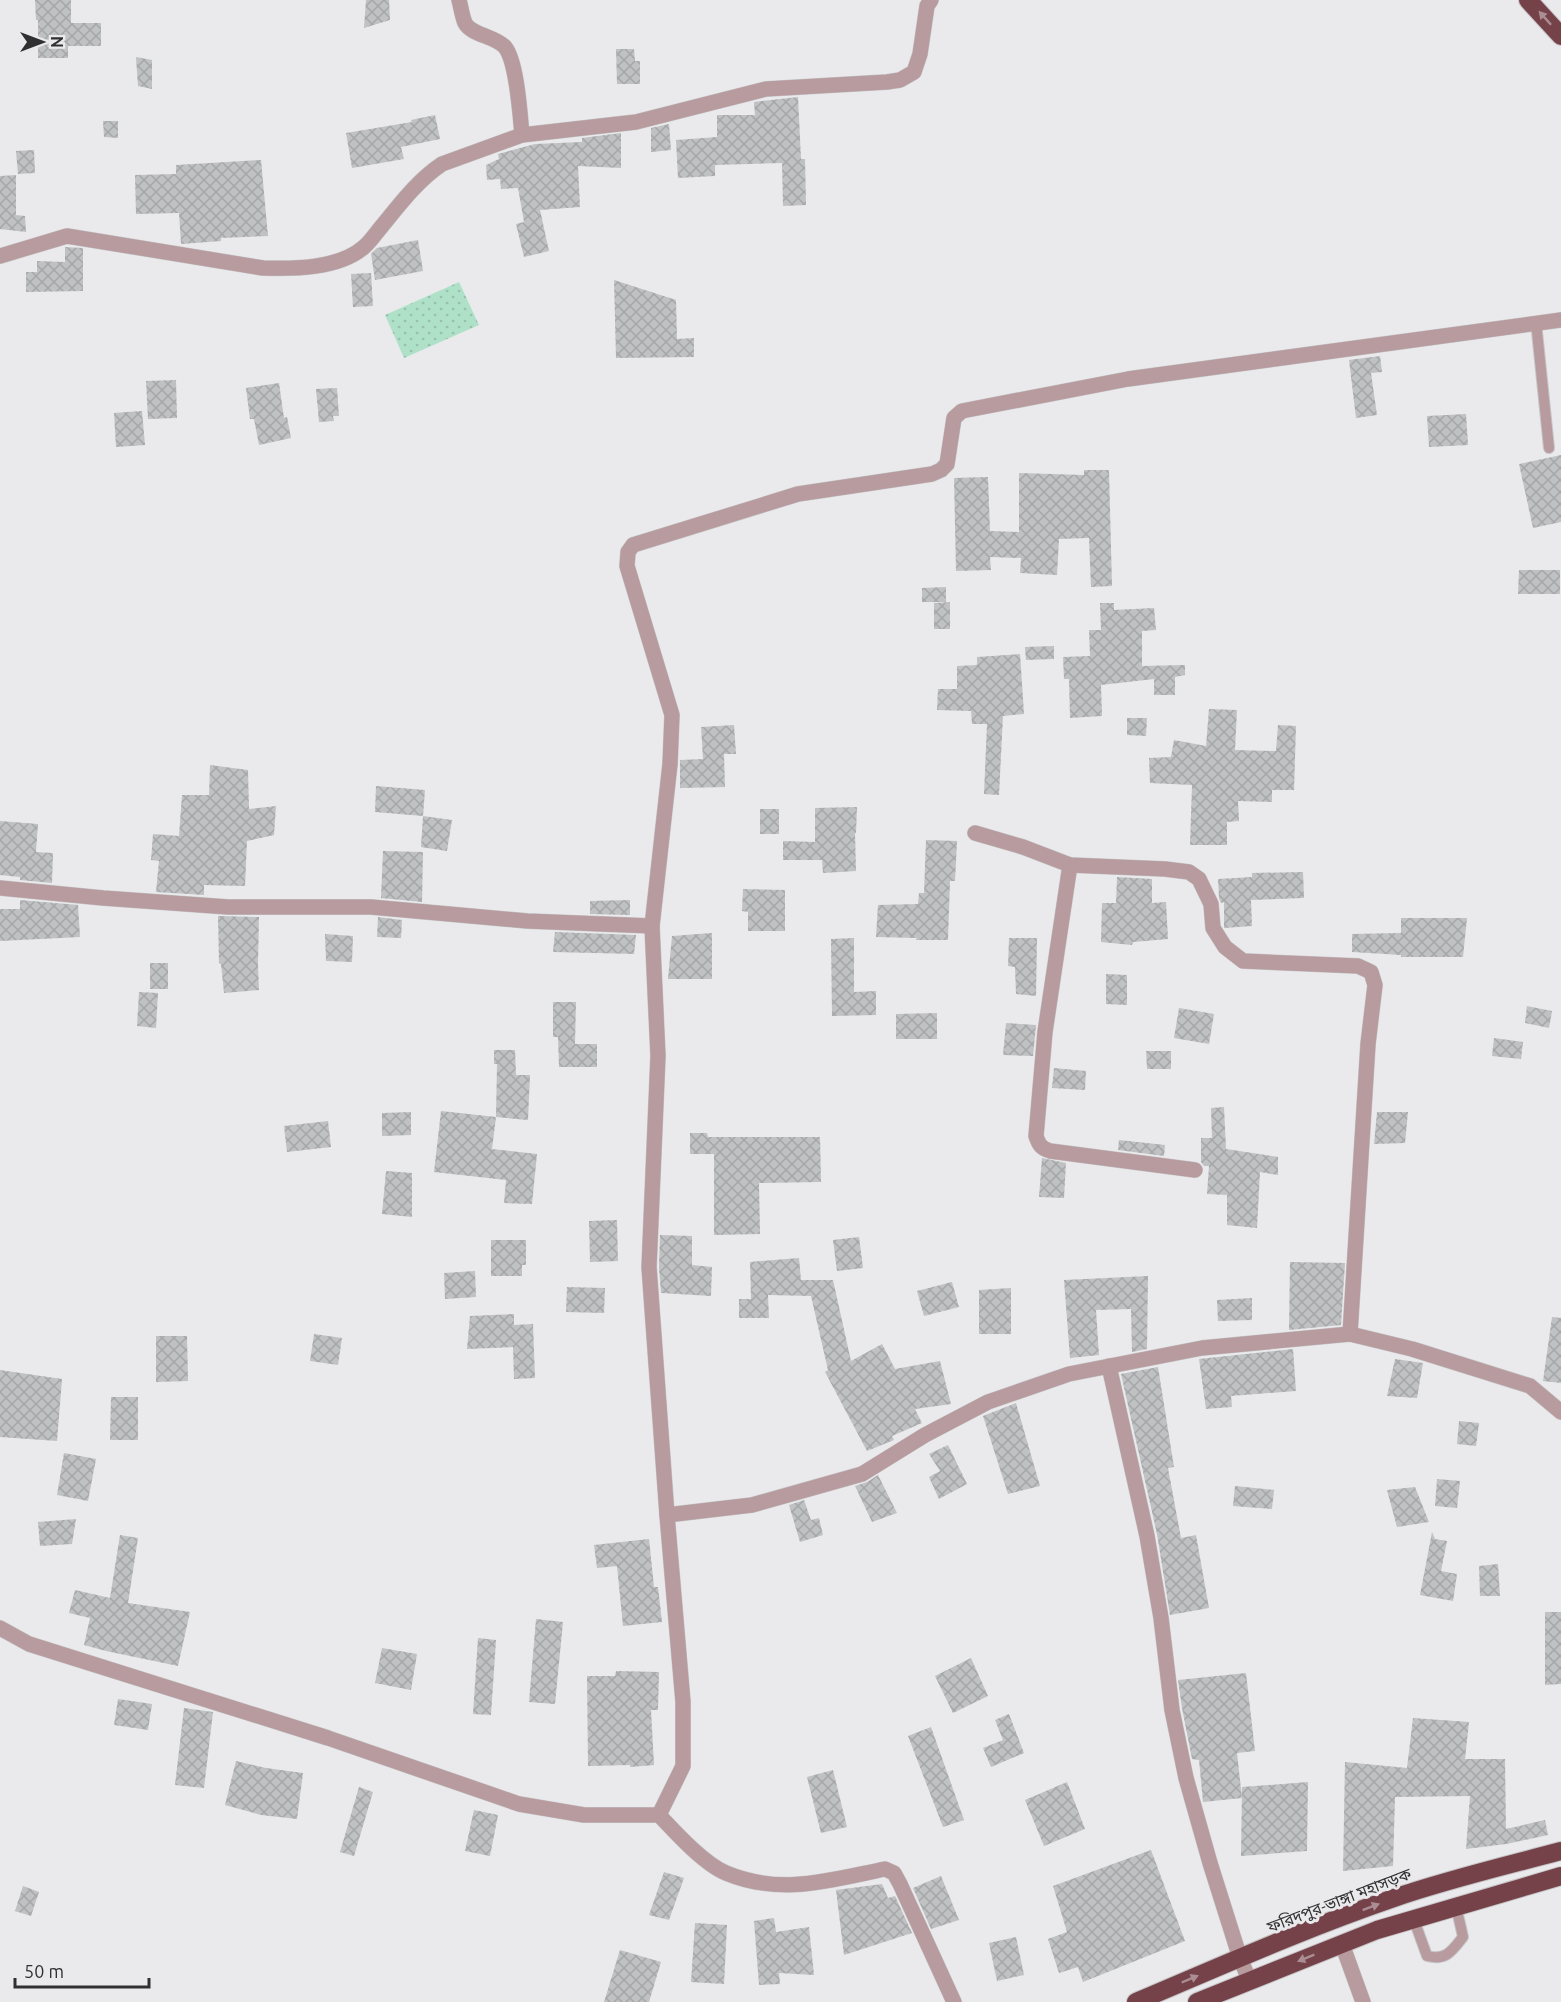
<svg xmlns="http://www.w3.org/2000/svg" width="1561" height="2002" font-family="Ubuntu,'Noto Sans Bengali',sans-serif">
<defs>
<pattern id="park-dots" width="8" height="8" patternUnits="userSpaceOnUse" patternTransform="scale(1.5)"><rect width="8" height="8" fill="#afe1c9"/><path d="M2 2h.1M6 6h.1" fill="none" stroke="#97c1ad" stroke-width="1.8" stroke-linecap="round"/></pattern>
<pattern id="building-cross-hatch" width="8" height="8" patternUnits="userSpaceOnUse" patternTransform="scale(1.5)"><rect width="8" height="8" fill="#c0c1c3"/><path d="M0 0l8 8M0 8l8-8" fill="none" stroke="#a5a6a8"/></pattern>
</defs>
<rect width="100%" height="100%" fill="#eaeaed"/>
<path fill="url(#park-dots)" d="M459 282 479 325 404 358 385 315Z"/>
<g fill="url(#building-cross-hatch)">
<path d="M35 0H71V23H101V46H68V58H38V20H36Z"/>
<path d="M366 0H389L390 20 364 28Z"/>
<path d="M616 49H634L635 61H640V84H617Z"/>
<path d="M136 57 152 60V89L138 86Z"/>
<path d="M798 97 801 159H805L806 205 783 206 782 163 715 165V176L678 178 676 140 717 137V115H755L754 102Z"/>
<path d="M435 115 440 139 401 147 404 159 352 168 346 133 412 122 411 120Z"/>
<path d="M103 121H118V138L104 137Z"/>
<path d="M669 124 671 150 651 152V128Z"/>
<path d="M621 133V168L578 166 580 207 540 210 549 251 524 257 516 224 524 222 518 188 501 189 500 179 487 180 486 165 499 159 498 154 535 144 582 142V138Z"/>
<path d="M34 150 35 173 18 174 16 151Z"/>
<path d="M261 160 268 236 221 238V241L181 244 179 213 136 214 135 175 176 174V165Z"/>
<path d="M16 175V215L25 216 26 232 0 229V176Z"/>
<path d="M418 240 423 271 375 280 371 254 377 248Z"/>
<path d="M65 247 83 248V291L26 292V272H37V261L65 262Z"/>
<path d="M371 273 373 306 353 307 351 274Z"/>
<path d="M614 280 676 300 677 339 694 338V357L616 358Z"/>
<path d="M1380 356 1382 372 1371 373 1377 415 1356 418 1349 360Z"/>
<path d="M176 380 177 418 148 419 146 381Z"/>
<path d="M279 383 284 418 287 417 291 438 259 445 254 419H250L246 388Z"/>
<path d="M337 388 339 416H333L334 421 319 422 316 389Z"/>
<path d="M142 411 145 445 116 447 114 413Z"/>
<path d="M1466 414 1468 445 1429 447 1427 416Z"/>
<path d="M1561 455V522L1533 528 1519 464Z"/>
<path d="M1084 470H1109L1112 586 1091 587 1089 538 1059 539 1057 575 1020 573 1021 558 990 557 991 570 956 571 954 478 988 477 990 531 1019 532V473L1084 475Z"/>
<path d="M1519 570H1560V594H1518Z"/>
<path d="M946 587V602H922V588Z"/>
<path d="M950 602V629H934V603Z"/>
<path d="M1100 603H1114V610L1154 608 1156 630 1142 631V666L1185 665V675L1175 677V695H1154V679L1101 685 1102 716 1070 718 1069 679H1064L1063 657 1090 656 1089 630H1101Z"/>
<path d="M1054 646V659L1026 660 1025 647Z"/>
<path d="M1020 654 1024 714 1003 716 999 795 984 794 987 724H972L971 711 937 710 938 689H957V666L977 665V657Z"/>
<path d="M1209 709 1237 710 1235 750 1276 751 1278 725 1296 726 1294 790H1272V802L1238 801 1239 821 1227 822V845H1190L1192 785 1150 783 1149 758 1171 757 1174 740 1206 746Z"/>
<path d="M1127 718H1147L1146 736 1127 735Z"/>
<path d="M734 725 736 754H724L725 787 680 788V760L703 759 701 727Z"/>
<path d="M210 765 248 770 249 809 276 806 274 835 247 841 245 886 204 885V895L156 892 159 861 151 860 153 834 179 836 182 795H209Z"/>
<path d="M376 786 425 790 423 816 375 812Z"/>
<path d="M857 807 856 833H855L856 871 823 873 822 860H783V841L815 842V808Z"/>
<rect x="760" y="809" width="19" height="25"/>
<path d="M423 816 452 820 447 851 421 847Z"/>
<path d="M0 821 38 824 36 852 53 853 52 883 20 880V877L0 875Z"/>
<path d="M926 840 957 841 955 881H950L948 940H916L917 938 876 937 878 905 918 904 919 893H924Z"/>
<path d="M383 851 423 852 422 902 381 898Z"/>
<path d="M1303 872 1304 898 1251 900 1252 926 1224 928V902L1221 903 1219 898 1218 879 1252 877V873Z"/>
<path d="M1117 877 1152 879V903L1166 902 1168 939 1133 942 1132 945 1101 942 1102 903H1116Z"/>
<path d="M743 889 785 890V931H748V912L742 911Z"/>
<path d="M20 900 78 905 80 937 0 941V909H20Z"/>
<path d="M630 900V915L590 914V901Z"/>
<path d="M218 916 259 917 258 965 259 990 224 993 221 964 219 963Z"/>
<path d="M378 917 402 920 401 938 377 937Z"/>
<path d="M1401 918H1467L1463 957H1401V955L1352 952V934L1401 933Z"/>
<path d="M555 932 636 935 634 954 553 952Z"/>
<path d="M712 933V979H668L672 936Z"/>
<path d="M325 934 353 936 352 962 326 961Z"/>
<path d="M854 938V992L876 991V1015L832 1016 831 939Z"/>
<path d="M1009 938H1037L1036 996 1016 994 1015 967 1008 966Z"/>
<rect x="150" y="963" width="18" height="26"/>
<path d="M1106 974 1127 975V1005L1106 1004Z"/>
<path d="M139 992 158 993 156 1028 137 1026Z"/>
<path d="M553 1002H576L575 1044H597V1067H559L558 1037H553Z"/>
<path d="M1527 1006 1552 1011 1549 1028 1525 1023Z"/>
<path d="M1179 1008 1214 1014 1209 1044 1174 1038Z"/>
<path d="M937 1013V1039H896V1014Z"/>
<path d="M1006 1023 1036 1025 1033 1056 1003 1055Z"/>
<path d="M1494 1038 1523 1042 1521 1059 1492 1056Z"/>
<path d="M494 1050H515L516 1075H530L528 1120 496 1117 497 1064H494Z"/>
<path d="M1146 1051H1171V1069H1147Z"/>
<path d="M1054 1068 1086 1071 1085 1090 1052 1088Z"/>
<path d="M1224 1107 1226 1149 1278 1157V1175L1260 1172 1257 1228 1227 1225V1195L1207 1194 1209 1166H1204L1201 1162V1138H1212L1211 1108Z"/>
<path d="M441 1111 496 1117 492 1149 537 1154 532 1204 504 1203 506 1180 434 1172Z"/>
<path d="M411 1112V1135L382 1136V1113Z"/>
<path d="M1377 1112H1408L1405 1143 1374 1144Z"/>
<path d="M328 1121 331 1147 287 1152 284 1126Z"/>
<path d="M690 1133H707L708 1137H820L821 1182 759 1183 760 1234 714 1235V1154H690Z"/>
<path d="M1119 1140 1165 1145 1164 1156 1118 1150Z"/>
<path d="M1042 1158 1066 1163 1064 1198 1039 1197Z"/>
<path d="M386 1171 412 1173V1217L382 1214Z"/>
<path d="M617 1220 618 1261 590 1262 589 1221Z"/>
<path d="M660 1235 692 1236V1265L712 1267 711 1296 661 1293 659 1267Z"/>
<path d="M859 1237 863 1268 837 1271 833 1240Z"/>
<path d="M491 1240H526V1265H522V1276H491Z"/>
<path d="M799 1258 801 1280H833L851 1361 882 1344 895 1369 940 1361 951 1404 915 1409 922 1423 892 1436 894 1440 867 1451 825 1372 828 1370 811 1296 768 1295 769 1318H739V1299H751L750 1262Z"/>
<path d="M1290 1262 1345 1263 1341 1325 1289 1330Z"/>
<path d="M475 1271 476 1297 445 1299 444 1273Z"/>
<path d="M1148 1276 1147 1349 1132 1352 1131 1309 1096 1310 1099 1355 1070 1358 1064 1280Z"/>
<path d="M952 1282 959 1307 924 1316 917 1291Z"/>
<path d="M567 1287 605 1288 604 1313 566 1312Z"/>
<path d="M1011 1288V1334H979V1290Z"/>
<path d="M1252 1298V1320L1218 1321 1217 1300Z"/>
<path d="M514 1314V1325L533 1324 535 1378 514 1379 513 1347 467 1349 470 1316Z"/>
<path d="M1552 1317 1561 1318V1383L1543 1381Z"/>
<path d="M314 1334 342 1338 338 1365 310 1361Z"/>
<path d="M156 1336H187L188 1381 156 1382Z"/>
<path d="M1293 1349 1296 1391 1231 1396 1232 1407 1206 1409 1199 1359Z"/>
<path d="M1395 1359 1423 1363 1417 1398 1387 1396Z"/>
<path d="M1158 1367 1174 1467 1168 1468 1181 1538 1196 1535 1209 1608 1170 1615 1157 1534 1121 1374Z"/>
<path d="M0 1370 62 1379 57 1441 0 1437Z"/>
<path d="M111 1397H138V1440H110Z"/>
<path d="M1016 1403 1040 1486 1008 1494 983 1416Z"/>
<path d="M1459 1421 1479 1423 1476 1446 1457 1444Z"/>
<path d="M948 1445 967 1484 939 1499 929 1477 940 1471 929 1454Z"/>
<path d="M64 1453 96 1459 88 1501 57 1495Z"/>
<path d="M878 1475 897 1513 872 1522 855 1486 867 1482Z"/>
<path d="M1437 1479 1460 1481 1457 1508 1435 1506Z"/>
<path d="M1235 1486 1274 1490 1272 1509 1233 1506Z"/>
<path d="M1415 1487 1429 1522 1397 1527 1387 1490Z"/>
<path d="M804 1500 811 1520 819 1518 823 1535 800 1542 789 1505Z"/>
<path d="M76 1519 72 1544 40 1546 38 1522Z"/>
<path d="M1432 1532 1435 1539 1447 1541 1441 1571 1457 1574 1453 1601 1420 1595Z"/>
<path d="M120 1535 138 1538 128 1603 190 1612 178 1666 106 1651 84 1645 90 1618 69 1613 75 1590 110 1598Z"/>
<path d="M649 1539 654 1587H658L662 1622 623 1626 617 1566 597 1568 594 1545Z"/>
<path d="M1498 1564 1500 1596H1480L1479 1566Z"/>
<path d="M1545 1612H1561V1684L1545 1685Z"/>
<path d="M536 1619 563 1622 555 1704 529 1702Z"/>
<path d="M478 1638 496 1640 491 1715 473 1714Z"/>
<path d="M382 1648 417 1654 411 1690 375 1683Z"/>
<path d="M971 1658 988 1696 953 1713 935 1676Z"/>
<path d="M616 1671 659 1672 658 1710H651L654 1765 630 1767V1765L588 1766 587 1676H615Z"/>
<path d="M1246 1673 1255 1751 1237 1753 1242 1798 1203 1802 1199 1760 1192 1759 1182 1708 1178 1680Z"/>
<path d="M118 1699 152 1704 148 1730 114 1725Z"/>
<path d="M184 1708 213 1712 204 1788 175 1785Z"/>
<path d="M1009 1714 1024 1753 991 1767 983 1748 1003 1740 995 1720Z"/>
<path d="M1413 1718 1469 1722 1465 1759H1505L1506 1829 1545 1820 1548 1835 1506 1844 1466 1849 1470 1796 1395 1797 1393 1866 1343 1871 1345 1762 1407 1768Z"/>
<path d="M931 1727 964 1820 943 1827 908 1736Z"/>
<path d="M236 1761 266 1768 303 1773 297 1819 261 1815 225 1805Z"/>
<path d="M833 1770 847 1827 821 1833 807 1777Z"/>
<path d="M1067 1782 1085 1829 1044 1846 1025 1800Z"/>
<path d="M1308 1782 1307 1851 1241 1856 1242 1787Z"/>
<path d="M359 1787 373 1792 354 1856 340 1852Z"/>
<path d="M474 1810 498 1815 490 1856 465 1851Z"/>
<path d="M1151 1850 1185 1941 1083 1982 1078 1967 1059 1973 1048 1939 1067 1932 1053 1886Z"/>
<path d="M664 1872 684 1878 669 1920 649 1915Z"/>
<path d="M941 1876 959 1920 931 1929 913 1888Z"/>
<path d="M882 1884 888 1898 895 1896 912 1933 844 1955 836 1890Z"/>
<path d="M23 1886 39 1892 31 1916 15 1911Z"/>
<path d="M774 1918 776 1932 809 1927 814 1975 779 1973 780 1984 759 1985 754 1921Z"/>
<path d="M695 1923 727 1925 724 1984 691 1982Z"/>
<path d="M1016 1937 1024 1975 997 1981 989 1943Z"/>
<path d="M620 1950 661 1962 649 2002H604Z"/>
</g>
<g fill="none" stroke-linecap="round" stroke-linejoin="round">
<g stroke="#c5c5c7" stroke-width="12">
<g id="lane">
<path d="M1536 322 1549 448"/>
<path d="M1414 1920 1427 1956C1446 1961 1452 1951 1463 1937L1456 1906"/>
</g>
</g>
<g stroke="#c5c5c7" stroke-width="16">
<g id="street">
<path d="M459 0C461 7 462 16 465 23 471 35 495 36 505 47 517 62 520 114 522 135"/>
<path d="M0 256 67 236 263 268C293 269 339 269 364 247 371 241 376 233 382 226 400 204 418 180 442 164L522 135 636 122 766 89 887 82 900 80 914 72 920 54 927 6 931 0"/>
<path d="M1561 320 1128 379 962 411 954 418 947 464 941 470 932 474 798 494 633 545 628 552 627 566 672 715 670 764 652 926 658 1056 649 1267 667 1515 752 1505 862 1474 925 1435 988 1402 1069 1374 1202 1348 1350 1334 1412 1349 1530 1386 1561 1412"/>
<path d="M975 833 1023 847 1070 865 1165 869 1189 872 1199 879 1211 904 1213 928 1225 947 1243 961 1358 966 1371 972 1375 985 1368 1044 1350 1334"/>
<path d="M1070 865 1045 1032 1036 1136C1039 1145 1041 1148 1050 1151L1195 1170"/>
<path d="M0 888 103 898 228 907H371L527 921 652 926"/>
<path d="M1109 1366 1147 1536 1161 1618 1172 1710 1186 1778 1210 1863 1240 1958 1250 1982"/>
<path d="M0 1628 29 1644 328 1738 519 1804 584 1815H659C675 1832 704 1864 726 1873 781 1896 830 1880 885 1869L894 1873 900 1884 954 2002"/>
<path d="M659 1815 683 1766V1702L667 1515"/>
<path d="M1342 1944 1363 2002"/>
</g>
</g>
<g stroke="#c5c5c7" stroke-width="20">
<g id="highway">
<path d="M1528 0 1561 36"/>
<path d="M1136 2002C1221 1966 1306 1928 1394 1898 1449 1879 1505 1866 1561 1851"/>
<path d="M1197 2002 1377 1930 1561 1876"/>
</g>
</g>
<use href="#lane" stroke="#b79b9e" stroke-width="10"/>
<use href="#street" stroke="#b79b9e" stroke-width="15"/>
<use href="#highway" stroke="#764249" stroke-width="18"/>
</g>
<defs><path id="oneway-solid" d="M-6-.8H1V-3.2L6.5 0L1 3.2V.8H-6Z" transform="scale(1.5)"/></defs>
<g fill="#aa8e93">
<use href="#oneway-solid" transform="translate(1545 18) rotate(-132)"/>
<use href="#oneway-solid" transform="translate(1371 1907) rotate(-21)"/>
<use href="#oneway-solid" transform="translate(1306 1958) rotate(158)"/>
<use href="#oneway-solid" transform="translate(1190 1979) rotate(-23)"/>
</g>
<g text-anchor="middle" stroke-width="6" stroke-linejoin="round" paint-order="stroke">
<g font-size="16" fill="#303031" stroke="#eaeaed">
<text transform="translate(1339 1900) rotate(-21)" y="6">ফরিদপুর-ভাঙ্গা মহাসড়ক</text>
</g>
</g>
<g transform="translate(42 42) rotate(90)" stroke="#eaeaed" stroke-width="4.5" paint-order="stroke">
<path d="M0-4.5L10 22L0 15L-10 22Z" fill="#303031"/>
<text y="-9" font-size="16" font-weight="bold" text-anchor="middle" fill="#303031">N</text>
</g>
<path d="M15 1978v9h134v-9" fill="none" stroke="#303031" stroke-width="3"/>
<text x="24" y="1978" font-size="18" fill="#303031" stroke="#eaeaed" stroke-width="4.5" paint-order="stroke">50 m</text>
</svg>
